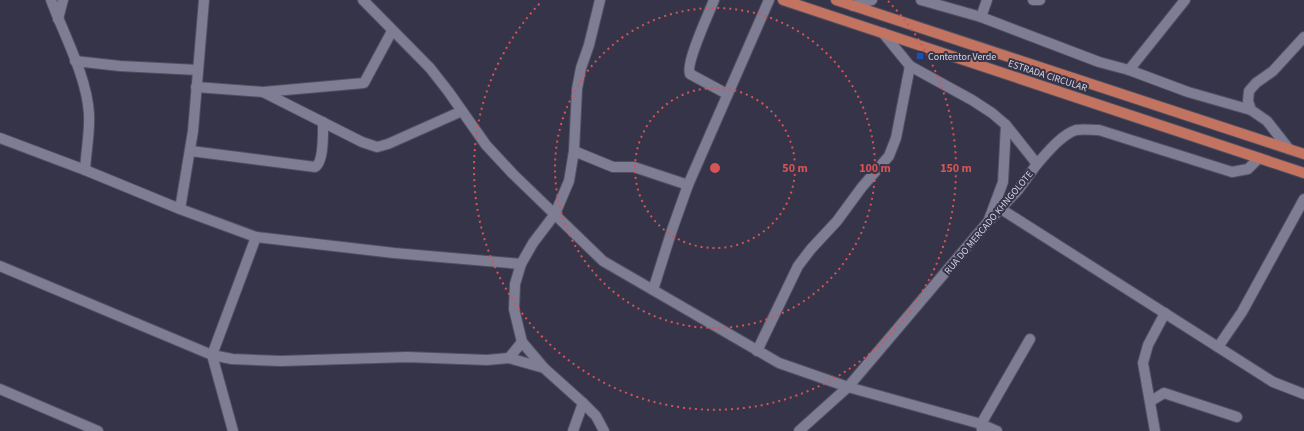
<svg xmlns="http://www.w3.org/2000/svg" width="1304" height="431" font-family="'Source Sans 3',sans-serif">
<rect width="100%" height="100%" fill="#363448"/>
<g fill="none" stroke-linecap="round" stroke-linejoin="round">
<g stroke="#514f60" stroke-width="12">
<g id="minor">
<path d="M51 0C64 35 87 77 89 114 90 132 86 152 85 170"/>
<path d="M363 0 430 68 448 91 486 145 513 174 603 261 779 363 848 387 981 424 997 431"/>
<path d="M714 0C709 13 685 64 690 74L727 94"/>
<path d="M921 0 981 17 1099 62 1129 70 1188 92 1251 110 1267 121 1289 149"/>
<path d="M1033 0H1040"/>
<path d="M853 6 872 0"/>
<path d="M981 17 987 0"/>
<path d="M58 19 63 0"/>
<path d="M75 61 120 66 198 70"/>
<path d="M1129 70 1185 0"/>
<path d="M196 87 263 92 362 142 377 147 388 144 462 111"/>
<path d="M263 92 364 83 392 31"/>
<path d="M1251 110 1248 101 1249 91 1256 83 1273 71 1304 37"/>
<path d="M0 138 85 170 180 209 256 237 394 253 521 264"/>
<path d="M191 151 315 167C324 162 323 132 323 122"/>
<path d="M574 151 613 167H634L688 185"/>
<path d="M180 209 193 131 204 0"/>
<path d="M1001 209 1273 382 1304 394"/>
<path d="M988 222 1003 182 1006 125"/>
<path d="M0 266 212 355 232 359 281 361 407 357 487 360 509 358 544 368"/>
<path d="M653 290 672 230 688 185 769 0"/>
<path d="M1218 347 1242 312 1304 199"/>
<path d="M757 351 798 266 811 249 837 221 862 187 889 156 896 138 910 66"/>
<path d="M509 358 522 342"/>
<path d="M0 389 98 431"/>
<path d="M1151 401 1164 393 1237 417"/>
<path d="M583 403 596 416 604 431"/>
<path d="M233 431 212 355 256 237"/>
<path d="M573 431 583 403 544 368 522 342 514 309 515 284 521 264 533 243 555 214 569 181 574 151 577 89 581 68 589 45 600 0"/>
<path d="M982 431 981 424 1030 339"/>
<path d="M1155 431 1143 363 1148 345 1165 313"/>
</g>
</g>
<g stroke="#514f60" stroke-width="12">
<g id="tertiary">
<path d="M1037 164C1047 153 1061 135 1076 130 1083 129 1092 130 1099 130L1232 172 1248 169 1259 158"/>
<path d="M799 431 848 387 987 223 1018 190 1037 164 1006 125 992 113 972 100 910 66 883 33"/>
</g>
</g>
<g stroke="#514f60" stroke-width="12">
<g id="primary">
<path d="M783 0 1304 173"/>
<path d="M836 0 1304 154"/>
</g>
</g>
<use href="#minor" stroke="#7e7d93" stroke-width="10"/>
<use href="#tertiary" stroke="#7e7d93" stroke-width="10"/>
<use href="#primary" stroke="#c27461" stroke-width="10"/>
</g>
<g fill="none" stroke="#d65356" stroke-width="2" stroke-dasharray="2 4">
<circle cx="715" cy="168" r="80"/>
<circle cx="715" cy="168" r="160"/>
<path d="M888 1A241 241 0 1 1 542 1"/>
</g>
<rect fill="#1a4fb4" stroke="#363448" stroke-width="1.5" x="916" y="52" width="8" height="8" rx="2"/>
<g text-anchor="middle" stroke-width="4" stroke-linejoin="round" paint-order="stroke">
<g font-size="10" fill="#d4d3e0" stroke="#363448" text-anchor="start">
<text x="928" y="60">Contentor Verde</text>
</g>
<g font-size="10" fill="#d4d3e0" stroke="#363448">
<text transform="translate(1048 75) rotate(18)" y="4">ESTRADA CIRCULAR</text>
<text transform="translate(988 222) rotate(-50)" y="4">RUA DO MERCADO KHNGOLOTE</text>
</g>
</g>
<circle cx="715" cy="168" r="6" fill="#d65356" stroke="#363448" stroke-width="2"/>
<g font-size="12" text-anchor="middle" font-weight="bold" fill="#d65356" stroke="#363448" stroke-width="4" stroke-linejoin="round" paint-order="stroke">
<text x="795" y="172">50 m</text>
<text x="875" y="172">100 m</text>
<text x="956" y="172">150 m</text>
</g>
</svg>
